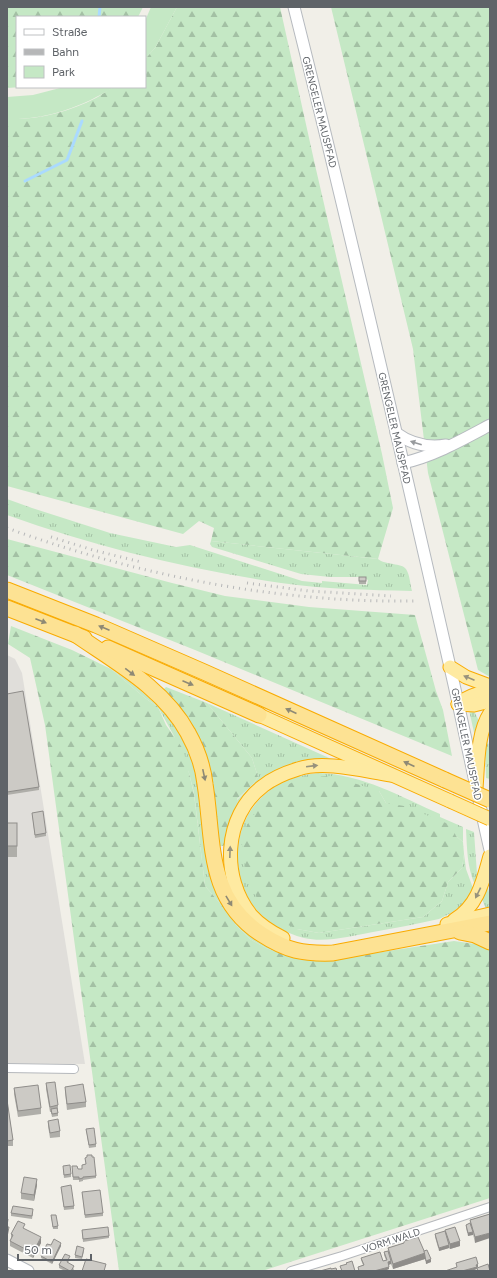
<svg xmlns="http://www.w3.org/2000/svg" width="497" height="1278" font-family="Figtree,sans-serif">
<defs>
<pattern id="grass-tufts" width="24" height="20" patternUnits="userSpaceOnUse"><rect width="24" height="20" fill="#c5e8c5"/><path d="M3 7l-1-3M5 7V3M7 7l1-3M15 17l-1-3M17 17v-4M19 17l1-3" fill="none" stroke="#a3c0a4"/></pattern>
<pattern id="forest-firs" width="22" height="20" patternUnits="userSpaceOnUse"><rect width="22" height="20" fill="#c5e8c5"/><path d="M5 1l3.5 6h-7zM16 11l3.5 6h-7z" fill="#a3c0a4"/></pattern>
</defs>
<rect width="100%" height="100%" fill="#f1efe8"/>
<path fill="#e0deda" d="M7 655 15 659 22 673 85 1064 7 1063Z"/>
<g fill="url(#grass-tufts)">
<path d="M7 499 32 508 110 533 176 547 190 545 302 581 322 583V581L367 585 368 580 362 577H330L301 574 212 547 210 544 211 541 378 559C385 565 402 563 406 569 410 575 410 584 412 591 368 590 324 589 281 583 188 569 95 547 7 515Z"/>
<path d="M111 669C142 690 172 713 187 749 199 776 200 805 203 835 208 893 228 931 284 954L266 948 250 939 236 925 226 910 205 886 194 793 189 773 174 736 158 707 145 698Z"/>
<path d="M207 703 338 762 297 765 239 809 237 800 253 784 258 777 252 758Z"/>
<path d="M473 709 480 723 475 737 469 710Z"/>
<path d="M487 739 490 750V779L486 778 485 744Z"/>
<path d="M318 773C362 774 401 797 440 814V817L463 827V842L456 836 386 803 379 791 297 929 319 933 423 917 442 901 448 882 462 868 464 854 466 869 474 891 472 895H470C462 907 452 913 439 919 417 924 395 928 373 932 351 936 326 943 304 938 284 933 264 922 252 904 227 867 235 813 273 788 286 778 302 775 318 773Z"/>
<path d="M466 829 474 832 477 874 475 885C467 867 467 848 466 829Z"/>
<path d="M487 883 490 897V910L487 911 481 897Z"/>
</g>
<g fill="url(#forest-firs)">
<path d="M7 7H143L138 17H17V87H22L7 88Z"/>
<path d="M177 7H280L315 165 382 454 393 508 378 559 211 541 214 528 199 521 183 534 7 486V119C38 120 69 112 96 98 102 95 108 89 114 87 120 85 138 87 145 87V59L155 48Z"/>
<path d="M331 7H490V677L478 670 428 473 413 349Z"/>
<path d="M7 539 172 583 225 596 309 607 415 615 436 691 443 710 452 756 195 650 7 575Z"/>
<path d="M11 626 72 650 111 669 145 698 158 707 166 725 183 749 189 773 194 794 205 886 226 910 236 925 250 939 266 948 301 960 335 959 454 941 490 946V1198L262 1271H119L45 725 30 658 8 644Z"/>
<path d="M166 687 207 703 252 758 258 777 253 784 237 799 239 809 228 841 223 846H218L211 794 163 690Z"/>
<path d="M331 776 379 791 386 803 404 806 451 825 456 836 463 842 464 854 462 868 448 882 442 901 423 917 319 933 297 929 275 919 264 907 253 892 246 872 242 845 247 825 266 797 300 778Z"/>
</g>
<g fill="#c5e8c5">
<path d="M151 7H177L155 48 145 59V21Z"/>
<path d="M64 87H114C82 107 46 120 7 119V97L33 95Z"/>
</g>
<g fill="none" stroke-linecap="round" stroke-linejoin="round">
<g stroke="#aadaff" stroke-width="3">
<path d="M99 17 100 7"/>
<path d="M25 181 67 160 82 121"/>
</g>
<g stroke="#b5b8bc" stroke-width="10">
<g id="minor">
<path d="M7 1068 74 1069"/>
<path d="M291 1271 342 1256 490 1207"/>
</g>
</g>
<g stroke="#b6babf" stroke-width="13">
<g id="secondary">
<path d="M294 7C349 226 400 447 450 667 464 728 476 789 490 850"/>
<path d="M396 433C411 444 427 448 446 445"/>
<path d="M403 463C434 456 462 440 490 425"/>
<path d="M7 1260 28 1271"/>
</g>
</g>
<g stroke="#f9ab00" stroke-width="15">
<g id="trunk">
<path d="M450 667 466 677 490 686"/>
<path d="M458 704C468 696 478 693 490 691"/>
<path d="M458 704 474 705 490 701"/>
<path d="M259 715 450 801"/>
<path d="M476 788C478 765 477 733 490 713"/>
<path d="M454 920C478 906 483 881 490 856"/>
<path d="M447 924 490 914"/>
<path d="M283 938C271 932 260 925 251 915 221 878 223 816 263 786 273 778 285 773 298 769 324 760 364 771 391 775"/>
</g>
</g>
<g stroke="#f9ab00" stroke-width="17">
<g id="motorway">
<path d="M7 590 96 625 204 672 445 780"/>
<path d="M7 608 84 638"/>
<path d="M75 634C115 662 164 688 188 733 197 749 203 766 205 784 214 841 206 898 261 934 287 951 303 954 333 953L490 923"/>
<path d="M108 648 259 715"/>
<path d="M460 932 475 935 490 942"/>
</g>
</g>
<use href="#minor" stroke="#fff" stroke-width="8"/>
<use href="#secondary" stroke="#fff" stroke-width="11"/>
<use href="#trunk" stroke="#feeaa1" stroke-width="13"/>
<use href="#motorway" stroke="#fde293" stroke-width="15"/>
<g stroke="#b6b7b8" stroke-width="3" stroke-dasharray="1 5" stroke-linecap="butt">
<path d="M7 528C136 575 277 603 414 601"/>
<path d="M51 537 93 550 141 562"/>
<path d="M247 583 309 591 391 596"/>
</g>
<g stroke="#f9ab00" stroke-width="15" stroke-linecap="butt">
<path id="trunk-bridge" d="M450 801 490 819"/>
</g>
<g stroke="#f9ab00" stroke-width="17" stroke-linecap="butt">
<path id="motorway-bridge" d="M445 780 490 800"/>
</g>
<use href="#trunk-bridge" stroke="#feeaa1" stroke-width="13"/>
<use href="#motorway-bridge" stroke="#fde293" stroke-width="15"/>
</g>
<g fill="#afaea9">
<rect x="359" y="577" width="7" height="7"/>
<path d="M7 694 39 787V790L7 795Z"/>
<path d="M32 813 46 833V836L35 838Z"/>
<rect x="7" y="823" width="10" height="34"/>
<path d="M46 1083 58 1105V1116L52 1117 51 1112H50L46 1089Z"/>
<path d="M65 1087 86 1102V1107L67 1110 65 1092Z"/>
<path d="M14 1088 41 1108V1114L18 1117 14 1094Z"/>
<path d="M7 1100 13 1140V1146H7Z"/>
<path d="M48 1121 60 1131V1137L50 1138 48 1126Z"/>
<path d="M86 1129 96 1144V1147L89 1148Z"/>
<path d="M72 1166 78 1169H82L96 1176V1178L83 1180V1181L79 1182V1180H73Z"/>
<path d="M63 1169 71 1174V1177L64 1178Z"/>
<path d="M37 1185 34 1201 21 1199V1193Z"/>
<path d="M61 1187 74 1206V1209L64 1210Z"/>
<path d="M82 1192 103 1213V1216L85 1218Z"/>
<path d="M33 1212 32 1219 11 1216V1213Z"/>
<path d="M490 1214 475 1243 473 1234 468 1236 466 1228V1225L470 1223V1220Z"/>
<path d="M51 1215 58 1226V1229H53Z"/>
<path d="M25 1229 41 1243 33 1258 10 1246V1241L11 1238V1234Z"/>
<path d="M82 1230 109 1236V1238L83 1242Z"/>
<path d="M445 1230 460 1246 450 1249 449 1248 439 1251 435 1237V1234L445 1233Z"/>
<path d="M404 1241 424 1251 431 1262 426 1264 425 1259 393 1269 391 1264 388 1265 389 1269 384 1271H358V1267L363 1265 361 1260V1258L383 1261 386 1260 384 1255V1252L388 1251V1248L404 1243Z"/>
<path d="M51 1245 61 1246 52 1264 41 1258V1256Z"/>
<path d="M84 1251 82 1259 75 1258V1255Z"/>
<path d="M70 1259 68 1263 74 1269 73 1271H65L59 1268V1265Z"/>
</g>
<g fill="#8f8d8a">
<path d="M37 1179V1185L34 1201V1195Z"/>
<path d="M473 1232V1235L468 1236V1233Z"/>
<path d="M490 1233V1238L475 1243V1237Z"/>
<path d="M41 1237V1243L33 1258V1253Z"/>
<path d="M460 1241V1246L450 1249V1244Z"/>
<path d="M61 1243V1246L52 1264V1262Z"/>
<path d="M449 1245V1248L439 1251V1248Z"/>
<path d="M425 1253V1259L393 1269V1264Z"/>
<path d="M431 1259V1262L426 1264V1261Z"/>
<path d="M391 1261V1264L388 1265V1262Z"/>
<path d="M478 1264V1267L477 1268V1269L472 1271H462Z"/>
<path d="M389 1267V1269L384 1271H374Z"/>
</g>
<g fill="#cccac5" stroke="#8f8d8a">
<rect x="359" y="577" width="7" height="4"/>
<path d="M23 691 39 787 7 792V694Z"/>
<path d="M43 811 46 833 35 835 32 813Z"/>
<rect x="7" y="823" width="10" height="23"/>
<path d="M55 1082 58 1105 50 1107 46 1083Z"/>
<path d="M83 1084 86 1102 67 1104 65 1087Z"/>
<path d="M38 1085 41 1108 18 1111 14 1088Z"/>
<path d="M7 1100 13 1140 7 1141Z"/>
<path d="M57 1108 58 1113 52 1114 51 1109Z"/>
<path d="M58 1119 60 1131 50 1133 48 1121Z"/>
<path d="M94 1128 96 1144 89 1145 86 1129Z"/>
<path d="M87 1155H92V1157H94L96 1176 83 1177V1178L79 1179V1177H73L72 1166H77L78 1169H82V1165L86 1164 85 1158 87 1157Z"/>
<path d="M70 1165 71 1174 64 1175 63 1166Z"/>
<path d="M24 1177 37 1179 34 1195 21 1193Z"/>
<path d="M71 1185 74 1206 64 1207 61 1187Z"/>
<path d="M100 1190 103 1213 85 1215 82 1192Z"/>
<path d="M13 1206 33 1209 32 1216 11 1213Z"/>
<path d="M490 1214V1233L475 1237 470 1220Z"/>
<path d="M51 1215H56L58 1226 53 1227Z"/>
<path d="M7 1218 8 1219 7 1226Z"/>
<path d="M18 1221 25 1224 23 1228 41 1237 33 1253 10 1241 13 1235 11 1234Z"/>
<path d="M470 1223 473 1232 468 1233 466 1225Z"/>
<path d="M7 1227H9L7 1237Z"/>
<path d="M108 1227 109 1236 83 1239 82 1230Z"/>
<path d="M455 1227 460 1241 450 1244 445 1230Z"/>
<path d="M445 1231 449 1245 439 1248 435 1234Z"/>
<path d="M418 1237 425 1253 393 1264 388 1248 404 1243V1241Z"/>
<path d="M54 1239 61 1243 52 1262 41 1256 47 1244 51 1245Z"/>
<path d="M77 1246 84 1248 82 1257 75 1255Z"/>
<path d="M427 1250 431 1259 426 1261 424 1251Z"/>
<path d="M388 1251 391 1261 388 1262 389 1267 374 1271H359L358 1267 364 1265 361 1258 380 1252 383 1261 387 1260 384 1252Z"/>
<path d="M65 1254 70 1256 67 1262 74 1266 71 1271H70L59 1265Z"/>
<path d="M476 1257 478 1264 476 1265 477 1267 462 1271H445L457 1267 456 1263Z"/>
<path d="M86 1259 106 1264 104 1271H82Z"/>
<path d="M352 1261 355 1271H342L340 1266 347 1264 346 1263Z"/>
<path d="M488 1264 490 1271H478L477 1268Z"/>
<path d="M331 1268V1269L336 1268 337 1271H320Z"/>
</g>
<defs><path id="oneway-solid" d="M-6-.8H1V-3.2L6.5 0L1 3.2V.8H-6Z"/></defs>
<use fill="#979a9d" href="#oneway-solid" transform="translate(416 443) rotate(-162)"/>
<g fill="#8e8975">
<use href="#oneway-solid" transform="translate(41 621) rotate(21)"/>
<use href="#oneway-solid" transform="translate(104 628) rotate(-157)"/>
<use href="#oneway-solid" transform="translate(130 672) rotate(37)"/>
<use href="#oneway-solid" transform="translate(188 683) rotate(23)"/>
<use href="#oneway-solid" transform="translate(291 711) rotate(-156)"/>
<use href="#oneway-solid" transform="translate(409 764) rotate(-156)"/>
<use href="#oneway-solid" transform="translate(204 775) rotate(78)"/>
<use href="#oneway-solid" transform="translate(229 901) rotate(59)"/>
</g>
<g fill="#97927c">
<use href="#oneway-solid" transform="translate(469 678) rotate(-157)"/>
<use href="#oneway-solid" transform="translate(312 766) rotate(-7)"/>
<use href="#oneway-solid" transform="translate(230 852) rotate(-88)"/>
<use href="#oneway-solid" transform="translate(478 893) rotate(116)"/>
</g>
<g text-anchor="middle" stroke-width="3" stroke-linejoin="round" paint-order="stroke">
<g font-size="10" fill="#5f6368" stroke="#fff">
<text transform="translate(320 112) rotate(76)" y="4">GRENGELER MAUSPFAD</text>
<text transform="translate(395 428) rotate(77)" y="4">GRENGELER MAUSPFAD</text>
<text transform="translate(467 744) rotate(78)" y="4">GRENGELER MAUSPFAD</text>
<text transform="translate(391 1240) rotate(-18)" y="4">VORM WALD</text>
</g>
</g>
<rect width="497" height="1278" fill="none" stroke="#5f6368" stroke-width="16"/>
<rect x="16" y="16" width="130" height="72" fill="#ffffff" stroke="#bfc1c3"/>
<rect x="24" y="29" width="20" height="6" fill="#ffffff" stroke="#bfc1c3"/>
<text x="52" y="36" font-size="12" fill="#5f6368">Straße</text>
<rect x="24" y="49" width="20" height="6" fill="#b6b7b8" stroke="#bfc1c3"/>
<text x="52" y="56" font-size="12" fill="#5f6368">Bahn</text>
<rect x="24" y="66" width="20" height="12" fill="#c5e8c5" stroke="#bfc1c3"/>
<text x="52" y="76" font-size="12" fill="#5f6368">Park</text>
<path d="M18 1254v6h73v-6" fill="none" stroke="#5f6368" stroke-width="2"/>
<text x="24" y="1254" font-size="12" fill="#5f6368" stroke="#ffffff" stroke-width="3" paint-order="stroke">50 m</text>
</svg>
